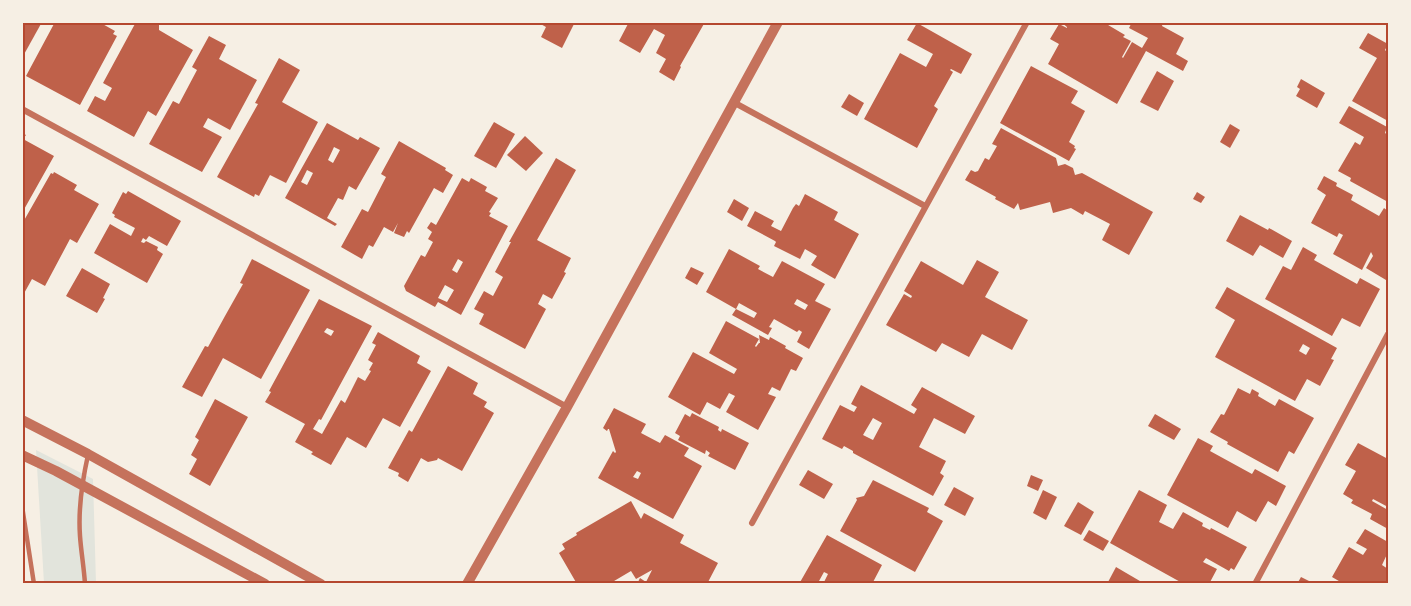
<svg xmlns="http://www.w3.org/2000/svg" width="1411" height="606" font-family="'Sofia Sans Condensed',sans-serif">
<rect width="100%" height="100%" fill="#f6efe4"/>
<path fill="#e2e4dc" d="M36 450 93 479 96 583H44Z"/>
<g fill="#bf614a" fill-rule="evenodd">
<path d="M22 22H42L22 58Z"/>
<path d="M55 22H99L115 31 113 34 117 36 80 105 26 76Z"/>
<path d="M136 22H159V30L193 50 156 116 148 111 134 137 87 111 95 96 105 101 112 88 103 83Z"/>
<path d="M537 22H575L562 48 541 37 546 27Z"/>
<path d="M629 22H705L680 66 681 67 674 81 659 72 666 59 656 53 665 35 654 29 640 53 619 41Z"/>
<path d="M1061 22H1103L1125 35 1123 37 1131 41 1122 57 1123 58 1132 42 1142 48 1148 38 1129 28 1132 22H1163L1162 26 1184 38 1176 54 1188 61 1183 71 1146 51 1117 104 1048 64 1059 44 1050 39 1059 24 1067 28V27Z"/>
<path d="M917 23 972 54 961 74 951 69 950 70 953 72 934 106 938 109 917 148 864 119 900 53 926 67 933 54 907 40Z"/>
<path d="M1368 33 1388 44 1385 50 1388 53V121L1352 101 1377 58 1359 48Z"/>
<path d="M209 36 226 45 219 59 257 80 230 130 208 118 203 127 222 137 202 172 149 144 173 101 179 104 197 70 192 67Z"/>
<path d="M279 58 300 70 282 102 318 122 286 183 270 175 259 196 255 194 254 197 217 177 258 104 255 103Z"/>
<path d="M1031 66 1078 91 1071 103 1085 111 1069 142 1075 146 1074 148 1076 149 1069 161 1000 123Z"/>
<path d="M1157 71 1174 81 1158 111 1140 102Z"/>
<path d="M1301 79 1325 93 1317 108 1296 96 1300 89 1297 87Z"/>
<path d="M849 94 864 103 857 116 841 107Z"/>
<path d="M1349 106 1387 127 1385 133 1388 135V202L1350 181 1351 178 1338 171 1355 142 1360 145 1364 137 1339 123Z"/>
<path d="M494 122 515 134 496 168 474 156Z"/>
<path d="M327 123 358 140 360 137 380 148 356 190 349 186 343 200 338 198 327 218 337 224 335 226 285 198ZM334 147 340 150 333 163 328 160ZM307 170 313 173 307 185 301 182Z"/>
<path d="M1230 124 1240 130 1230 148 1220 142Z"/>
<path d="M1001 128 1056 158 1058 166 1065 164 1073 168 1075 175 1082 173 1153 212 1129 255 1102 240 1110 224 1085 211 1083 215 1071 208 1053 213 1050 202 1020 210 1018 203 1014 209 995 199 996 197 965 180 971 170 975 172 978 171 985 158 989 160 997 146 992 144Z"/>
<path d="M22 133 26 135 23 139 54 156 22 213Z"/>
<path d="M525 136 543 153 526 171 507 155Z"/>
<path d="M399 141 446 168 445 170 453 175 443 193 434 188 409 233 407 231 404 237 394 233 398 223 393 232 384 227 373 247 369 245 362 259 341 247 362 209 368 212 386 177 381 174Z"/>
<path d="M556 158 576 170 537 240 571 258 564 272 566 273 552 299 543 294 538 304 546 309 525 349 479 324 484 314 474 309 484 291 493 296 503 277 495 272 511 242H509Z"/>
<path d="M54 172 77 185 74 190 99 204 77 243 70 239 45 286 32 279 22 297V224L51 173 53 174Z"/>
<path d="M1324 176 1337 183 1336 186 1353 195 1351 200 1379 216 1384 208 1388 211V275L1386 280 1366 268 1373 256 1371 252 1362 270 1333 254 1343 235 1339 233 1337 237 1311 223 1326 195 1317 189Z"/>
<path d="M462 178 469 182 471 178 487 187 485 191 498 198 489 212 491 213 489 216 508 226 461 315 438 302 435 307 406 291 404 286 421 255 425 257 433 242 428 239 432 232 427 228 431 222 436 225ZM458 259 463 262 457 273 452 270ZM445 285 454 290 447 302 438 298Z"/>
<path d="M128 191 181 221 167 246 149 236 146 240 143 238 141 242 144 243 146 241 158 247 157 250 163 254 147 283 94 253 110 224 131 236 135 228 114 217 115 215 112 213 123 192 126 194Z"/>
<path d="M1197 192 1205 197 1201 203 1193 199Z"/>
<path d="M805 194 838 212 834 220 859 234 835 279 811 265 817 256 805 249 800 259 774 246 776 242 775 241 747 226 755 211 774 221 771 226 781 231 793 208 796 204 799 206Z"/>
<path d="M734 199 749 208 742 221 727 212Z"/>
<path d="M1240 215 1268 230 1269 228 1292 241 1283 258 1260 245 1253 256 1226 241Z"/>
<path d="M1303 247 1317 255 1314 260 1357 284 1360 278 1380 289 1360 327 1342 318 1332 336 1265 299 1283 266 1291 270Z"/>
<path d="M729 249 760 266 758 269 773 277 782 261 825 284 815 301 831 309 809 349 797 342 802 332 799 330 797 332 774 319 769 327 772 328 768 335 732 315 736 309 754 318 757 313 739 303 736 309 706 292ZM797 299 808 305 805 310 794 304Z"/>
<path d="M252 259 310 290 261 379 223 358 202 397 182 387 205 346 208 347 225 316 243 284 240 283Z"/>
<path d="M977 260 999 272 985 297 1028 320 1012 350 982 334 969 357 942 343 936 352 886 325 904 294 911 298 912 296 904 291 921 261 963 285Z"/>
<path d="M691 267 704 273 697 285 685 278Z"/>
<path d="M82 268 110 284 103 298 105 299 97 313 66 296Z"/>
<path d="M1227 287 1337 348 1331 359 1334 360 1320 386 1307 379 1295 401 1215 357 1235 320 1215 308ZM1303 344 1310 348 1306 355 1299 351Z"/>
<path d="M319 299 372 326 321 420 319 419 313 429 322 434 341 400 345 403 358 377 365 381 371 371 369 370 373 363 368 360 376 345 372 343 378 332 420 356 417 363 431 371 400 427 383 418 366 448 347 437 331 465 311 454 313 452 295 442 305 424 265 402 271 392 269 391ZM327 328 334 331 331 336 324 332Z"/>
<path d="M726 321 759 339 755 346 756 347 759 343H760L759 335 769 340 770 337 786 346 785 348 803 358 796 371 791 369 780 391 772 387 768 394 776 397 758 430 726 412 735 396 729 393 720 409 707 402 700 415 668 397 693 352 734 374 737 369 709 353Z"/>
<path d="M448 366 478 383 473 394 487 402 484 407 494 413 462 471 438 458 437 460 428 462 421 458 408 482 398 476 399 473 388 468 409 430 412 432Z"/>
<path d="M861 385 914 414 917 409 911 405 922 387 975 416 965 434 934 418 919 447 946 461 940 473 944 476 933 496 853 453V451L844 446 842 449 822 439 840 405 854 412 857 407 851 404ZM873 418 882 423 873 440 863 435Z"/>
<path d="M1238 388 1250 394 1252 389 1259 393 1258 396 1275 406 1279 399 1314 418 1294 454 1289 451 1278 472 1227 444 1228 442 1210 432 1221 414 1224 415Z"/>
<path d="M215 399 248 417 210 486 189 474 197 459 191 455 199 440 195 437Z"/>
<path d="M614 408 646 424 641 433 660 443 665 435 689 448 684 456 702 466 673 519 598 478 613 451 615 453 616 452 609 429H608L607 431 603 428ZM637 471 641 473 638 479 633 477Z"/>
<path d="M692 413 719 427 718 430 721 432 722 429 749 443 735 470 708 456 710 453 706 450 705 454 678 440 680 436 675 433 685 414 690 417Z"/>
<path d="M1155 414 1181 429 1174 440 1148 426Z"/>
<path d="M1198 438 1213 446 1210 451 1252 474 1255 469 1286 486 1276 506 1268 501 1256 522 1237 511 1228 528 1167 495Z"/>
<path d="M1358 443 1388 459V507L1373 499 1372 501 1388 510V529L1370 519 1372 514 1351 503 1353 500 1343 494 1356 471 1345 465Z"/>
<path d="M808 470 833 484 824 499 799 485Z"/>
<path d="M1031 475 1043 480 1038 491 1027 486Z"/>
<path d="M873 480 929 508 927 512 943 521 915 572 840 531 857 500 856 498 864 496Z"/>
<path d="M954 487 974 498 965 516 944 505Z"/>
<path d="M1043 490 1057 497 1046 520 1033 513Z"/>
<path d="M1139 490 1167 505 1159 522 1173 529 1183 512 1203 523 1202 526 1210 530 1211 528 1247 547 1234 570 1231 568 1229 571 1206 558 1203 562 1217 569 1209 584H1184L1110 543Z"/>
<path d="M631 501 641 519 644 513 684 535 680 543 718 563 707 584H637L640 578 646 582 652 570 636 579 631 571 609 584H577L559 553 565 549 562 544 577 535 576 533Z"/>
<path d="M1078 502 1094 512 1081 535 1064 526Z"/>
<path d="M1365 529 1388 542V552L1382 565 1388 569V584H1344L1332 577 1349 547 1363 555 1367 549 1356 543Z"/>
<path d="M1089 530 1109 541 1103 551 1083 540Z"/>
<path d="M827 535 882 565 872 584H823L828 574 824 572 819 581 822 584H799Z"/>
<path d="M1116 567 1145 584H1107Z"/>
<path d="M1301 577 1309 581 1314 584H1297Z"/>
</g>
<g fill="none" stroke-linecap="round" stroke-linejoin="round">
<g stroke="#c5725c" stroke-width="4.5">
<path d="M22 506 34 584"/>
<path d="M85 584C84 568 81 551 80 536 78 509 82 482 88 455"/>
</g>
<g stroke="#c5725c" stroke-width="6">
<path d="M735 103 925 206"/>
<path d="M22 109 567 407"/>
<path d="M752 523 1027 22"/>
<path d="M1255 584 1388 334"/>
</g>
<g stroke="#c5725c" stroke-width="10">
<path d="M22 420 88 454 321 584"/>
<path d="M22 455 56 471 265 584"/>
<path d="M467 584 567 407 778 22"/>
</g>
</g>
<rect width="1411" height="606" fill="none" stroke="#f6efe4" stroke-width="48"/>
<rect x="24" y="24" width="1363" height="558" fill="none" stroke="#b5482f" stroke-width="2"/>
</svg>
